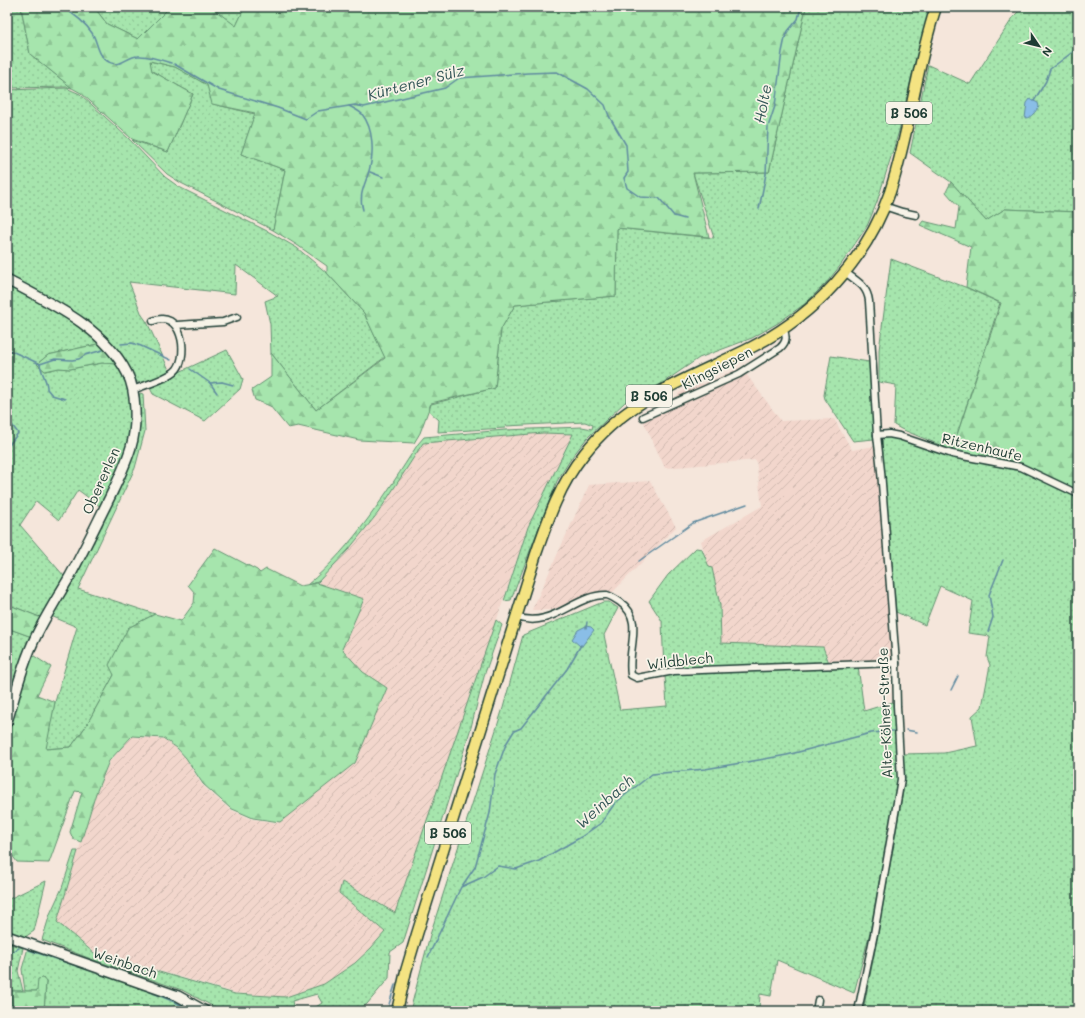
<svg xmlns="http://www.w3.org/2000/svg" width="1085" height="1018" font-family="Mali,sans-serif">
<defs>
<pattern id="industrial-furrows" width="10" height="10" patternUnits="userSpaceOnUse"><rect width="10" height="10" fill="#f2d6cc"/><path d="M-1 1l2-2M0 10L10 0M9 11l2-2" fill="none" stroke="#cfb9b0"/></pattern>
<pattern id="grass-dots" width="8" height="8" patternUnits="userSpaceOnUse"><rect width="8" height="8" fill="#a6e5ad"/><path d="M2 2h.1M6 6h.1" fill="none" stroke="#8ec595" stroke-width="1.8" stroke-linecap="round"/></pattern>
<pattern id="forest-firs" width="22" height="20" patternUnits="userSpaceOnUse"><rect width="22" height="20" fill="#a6e5ad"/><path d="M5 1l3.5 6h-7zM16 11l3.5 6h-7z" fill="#8ec595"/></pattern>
</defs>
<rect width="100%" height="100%" fill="#f5e6db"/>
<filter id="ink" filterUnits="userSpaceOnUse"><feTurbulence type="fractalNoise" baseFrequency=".025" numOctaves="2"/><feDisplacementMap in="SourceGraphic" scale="8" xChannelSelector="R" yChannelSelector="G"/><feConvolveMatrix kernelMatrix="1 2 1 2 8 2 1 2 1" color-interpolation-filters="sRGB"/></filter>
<g filter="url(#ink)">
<g fill="url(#industrial-furrows)">
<path d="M741 367 781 421 834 419 852 450 880 445 896 663 830 662 823 647 721 643 720 605 701 541 762 506 756 460 665 468 641 416 676 398 679 393 698 384H704Z"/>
<path d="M543 433 573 434 528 527 479 672 395 913 342 882 339 893 385 932 371 948 355 963 324 984 286 997 236 993 94 952 57 922 96 793 110 761 132 737 163 739 176 748 185 758 202 785 229 809 251 819 278 823 355 763 387 688 363 672 342 649 364 599 318 583 349 550 378 514 422 443Z"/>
<path d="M650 481 676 527 612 593H593L552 610H532L589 485Z"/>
</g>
<g fill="url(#grass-dots)" stroke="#629170">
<path d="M7 7H21L30 54 72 88 66 87 7 88Z"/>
<path d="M94 7H170L138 39 107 24Z"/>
<path d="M211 7H245L236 27Z"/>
<path d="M287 7H330L327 10C314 12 300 10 287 7Z"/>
<path d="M806 7H932L916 58 899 131 877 202 867 226 840 266 827 282 806 303 778 323 752 338 699 358 661 384 625 402 587 438 572 457 557 481 511 600 504 601 528 527 573 434 543 433 423 443 378 513 349 549 318 582 307 585C354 546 385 495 418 444L424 437 505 430 582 427 592 429 593 425 585 422 506 426 505 428 438 432 439 420 429 411 431 404 495 388 501 329 515 305 616 296 617 228 714 238 693 173 769 172Z"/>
<path d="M1023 7H1078V212L1005 209 986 221 951 182 910 153 928 65 970 84 1014 16Z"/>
<path d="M149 61 175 67 207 84 213 104 255 114 241 154 285 170 273 230 181 183 167 174 132 140 168 152 193 94 152 71Z"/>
<path d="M66 88 80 94 129 139 165 177 179 187 271 233 297 248 327 273 364 313 385 357 316 410 271 353 270 324 265 301 278 296 236 265 235 294 129 282 142 315 147 322 170 372 145 383 137 382 119 352 97 331 75 315 7 274V90Z"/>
<path d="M891 259 965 287 1000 303 952 450 901 429 894 425 896 385 879 382V350Z"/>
<path d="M7 283 71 319 102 343 48 355 37 364 45 371 59 368 70 369 102 363 119 364 126 374 132 400 129 444 101 507 78 490 59 520 36 501 20 525 64 576 42 618 7 604Z"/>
<path d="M227 350 243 379 240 389 205 421 153 394 149 386Z"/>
<path d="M831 356 869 362 874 439 853 441 825 399 824 395Z"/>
<path d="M140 393 143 394 145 431 135 468 78 589 155 614 128 628 114 675 86 726 71 747 45 749 55 702 77 627 51 616 70 587 126 472Z"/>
<path d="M884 437 899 438 952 456 989 465 1020 470 1078 498V1011H863L875 950 905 780 902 754 944 753 977 746 972 716 982 707 990 665 987 657 990 636 968 633 973 601 940 586 925 625 896 612 882 442Z"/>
<path d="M696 548 702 549 709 567 712 568 720 605 721 643 823 647 829 663 691 667 664 671 662 621 649 601 668 575Z"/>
<path d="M603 602H609L618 608 604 635 620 710 667 706 665 676 680 673 858 666 864 711 893 702 898 777 870 932 854 993 777 960 771 996 760 994 759 1011H410L430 935 503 708 523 635Z"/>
<path d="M496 620 502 625 485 673 470 731 403 943 390 952 389 978 367 1004 358 1011H310L322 1003 317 994 292 1001 294 1011H222L182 990 91 959 42 940 50 914 62 888 74 851H78L57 922 94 953 235 994 286 997 324 984 355 963 371 948 385 932 339 893 342 882 395 913Z"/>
<path d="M7 628 32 637 7 709Z"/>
<path d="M46 881 34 931 25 937 7 931V900Z"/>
<path d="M7 943 23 948 18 971 23 991H11L13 1011H7Z"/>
<path d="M28 948 150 989 201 1011H44L46 982 38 991H25L22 969Z"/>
</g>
<g fill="url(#forest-firs)" stroke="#629170">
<path d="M21 7H94L107 24 138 39 170 7H211L236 26 245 7C259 7 273 6 286 7 300 8 313 12 327 10L330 7H806L769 172 693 173 709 237 617 228 616 296 515 305 501 329 495 388 431 403 420 433 414 443 359 440 298 426 288 428 270 406 255 400 252 390 271 377V353L316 410 385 358 364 313 327 273V266L297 245 273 230 285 170 241 154 255 113 212 104 207 85 175 67 150 61 152 71 193 94 168 152 132 139 81 93 72 88 30 54Z"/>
<path d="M951 182 986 221 1005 209 1078 212V493L1044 474 1022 465 952 450 1001 303 966 287 971 247 920 225 923 221 956 229 959 207 946 192Z"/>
<path d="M102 343 119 364 102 363 70 369 59 368 45 371 37 364 48 355Z"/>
<path d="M215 548 257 570 260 573 266 569 300 586 317 583 364 599 342 649 363 672 387 688 355 763 280 822 253 818 230 808 203 784 186 758 177 748 163 738 132 736 109 761 96 793 81 842 73 839 70 832 82 792 75 791 49 863 17 862 7 848V738L31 654 51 667 37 695 55 702 46 749 71 747 86 726 114 675 109 665 128 628 155 614 181 621 194 603 195 593 188 585Z"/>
<path d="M7 604 42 618 32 637 7 628Z"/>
<path d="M43 978 46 982 44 1011H13L11 991H37L38 979Z"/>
</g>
<g fill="#8abee7" stroke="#5f8a9f">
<path d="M1030 99 1038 103 1039 107C1035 111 1032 118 1025 118L1027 103Z"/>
<path d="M586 626 591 627 594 630 582 646H580L572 639 578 630Z"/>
</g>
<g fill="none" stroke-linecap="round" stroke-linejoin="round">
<g stroke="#5f8a9f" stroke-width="1.5">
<path d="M62 7C74 14 84 21 92 33 98 42 97 56 109 62 122 68 127 56 138 56 147 55 162 60 171 63"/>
<path d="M174 64 219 90 278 108 306 119 318 111 355 105 364 107 445 88 459 78 528 73 557 72 588 89 605 105 609 116 626 145 628 172 624 178 627 188 640 197 659 198 674 216 685 219"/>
<path d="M1034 101 1046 81 1050 69 1078 48"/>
<path d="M349 106C353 108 359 111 362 114 374 129 374 154 369 171 365 185 358 195 363 210"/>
<path d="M370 172 383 177"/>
<path d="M759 209 766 174 768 127 775 106 782 52 785 38 788 31 798 19 801 7"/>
<path d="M121 344 132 343 141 346 171 360"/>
<path d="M7 349 40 364C41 373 48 382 47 389L52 395 65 399"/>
<path d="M40 364 55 359 72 360 79 359 85 355 103 350"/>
<path d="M190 369 210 383 217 393"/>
<path d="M210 383 222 382 233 385"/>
<path d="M7 395 11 422"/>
<path d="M7 448 18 433 12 425"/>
<path d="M639 561 693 523 747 504"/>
<path d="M586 628 587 622"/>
<path d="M7 632 10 633"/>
<path d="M988 632 993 617 989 595 1003 560"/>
<path d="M951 690 958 676"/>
<path d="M906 730 917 732"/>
<path d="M462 886 475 867 490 813 495 774 506 744 514 731 521 728 567 669 581 645"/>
<path d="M29 950 136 986"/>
<path d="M7 954 19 948"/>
<path d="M428 957 461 887 483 877 498 866 516 869 539 861 581 837 601 823 615 803 652 774 705 769 753 761 787 755 871 733 893 731"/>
<path d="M139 987 177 1003 191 1011"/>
<path d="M387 1011 395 985"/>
</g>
<g stroke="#1f3d34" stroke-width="9">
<g id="street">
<path d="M884 206 902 212 916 215"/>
<path d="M845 272C856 281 867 285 869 301L877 435 881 471 896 663 897 706 901 779 874 934 858 1011"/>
<path d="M177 325 223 322 237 317"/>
<path d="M132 390C143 386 170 378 177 369 189 353 181 309 153 321"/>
<path d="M643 417 739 374 780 348C787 342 787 336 783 329"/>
<path d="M877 435 889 434 899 436 952 454 1021 467 1078 494"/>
<path d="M516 617C526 620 534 621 544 618 565 613 584 594 607 595 611 596 617 600 620 602 627 607 632 615 633 623 635 640 628 657 631 675L637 678 674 671 896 663"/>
<path d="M816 1011 818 1000"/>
</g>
</g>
<g stroke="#1f3d34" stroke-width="12">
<g id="secondary">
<path d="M7 280C50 303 104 327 127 373 137 392 137 427 131 447 125 467 116 485 107 503 95 527 83 552 70 576 59 595 47 614 37 634 23 662 16 692 7 722"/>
<path d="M7 936 178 996 205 1011"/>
</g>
</g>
<g stroke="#1f3d34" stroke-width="13">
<path id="primary" d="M397 1011 406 971 417 934C447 836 478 738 509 640 518 611 527 583 536 554 548 519 560 484 584 454 628 397 691 378 752 347 815 315 867 259 890 192 910 131 916 67 936 7"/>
</g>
<use href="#street" stroke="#f7f3e8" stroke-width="6"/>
<use href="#secondary" stroke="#f7f3e8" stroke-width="9"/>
<use href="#primary" stroke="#f4e382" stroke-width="10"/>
</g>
</g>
<g text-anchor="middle" stroke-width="3.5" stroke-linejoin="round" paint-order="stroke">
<g fill="#f7f3e8" stroke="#60746a" stroke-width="1">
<rect x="886" y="102" width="46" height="22" rx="3"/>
<rect x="626" y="385" width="46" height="22" rx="3"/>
<rect x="425" y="822" width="46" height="22" rx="3"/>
</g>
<g font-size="13" font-weight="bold" fill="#1f3d34">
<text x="909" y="118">B 506</text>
<text x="649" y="401">B 506</text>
<text x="448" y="838">B 506</text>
</g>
<g font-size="14" fill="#1f3d34" stroke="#f7f3e8">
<text transform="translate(717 368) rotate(-27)" y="5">Klingsiepen</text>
<text transform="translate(982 447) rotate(13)" y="5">Ritzenhaufe</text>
<text transform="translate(101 481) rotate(-66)" y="5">Obererlen</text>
<text transform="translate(680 661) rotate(-6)" y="5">Wildblech</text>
<text transform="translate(885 713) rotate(-92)" y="5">Alte-Kölner-Straße</text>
<text transform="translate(125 963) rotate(19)" y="5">Weinbach</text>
</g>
<g font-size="15" font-style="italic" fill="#345758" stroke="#f7f3e8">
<text transform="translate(416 83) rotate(-15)" y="5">Kürtener Sülz</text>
<text transform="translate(763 104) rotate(-79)" y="5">Holte</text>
<text transform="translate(605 802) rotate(-42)" y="5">Weinbach</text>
</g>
</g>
<rect width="1085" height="1018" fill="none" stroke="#f7f3e8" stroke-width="24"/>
<rect x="12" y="12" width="1061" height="994" fill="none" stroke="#1f3d34" stroke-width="1.5" filter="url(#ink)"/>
<g transform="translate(1039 46) rotate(125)" stroke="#f7f3e8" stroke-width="3" paint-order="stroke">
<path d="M0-3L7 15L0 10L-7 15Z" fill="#1f3d34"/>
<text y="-6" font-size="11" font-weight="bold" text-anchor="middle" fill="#1f3d34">N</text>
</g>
</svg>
